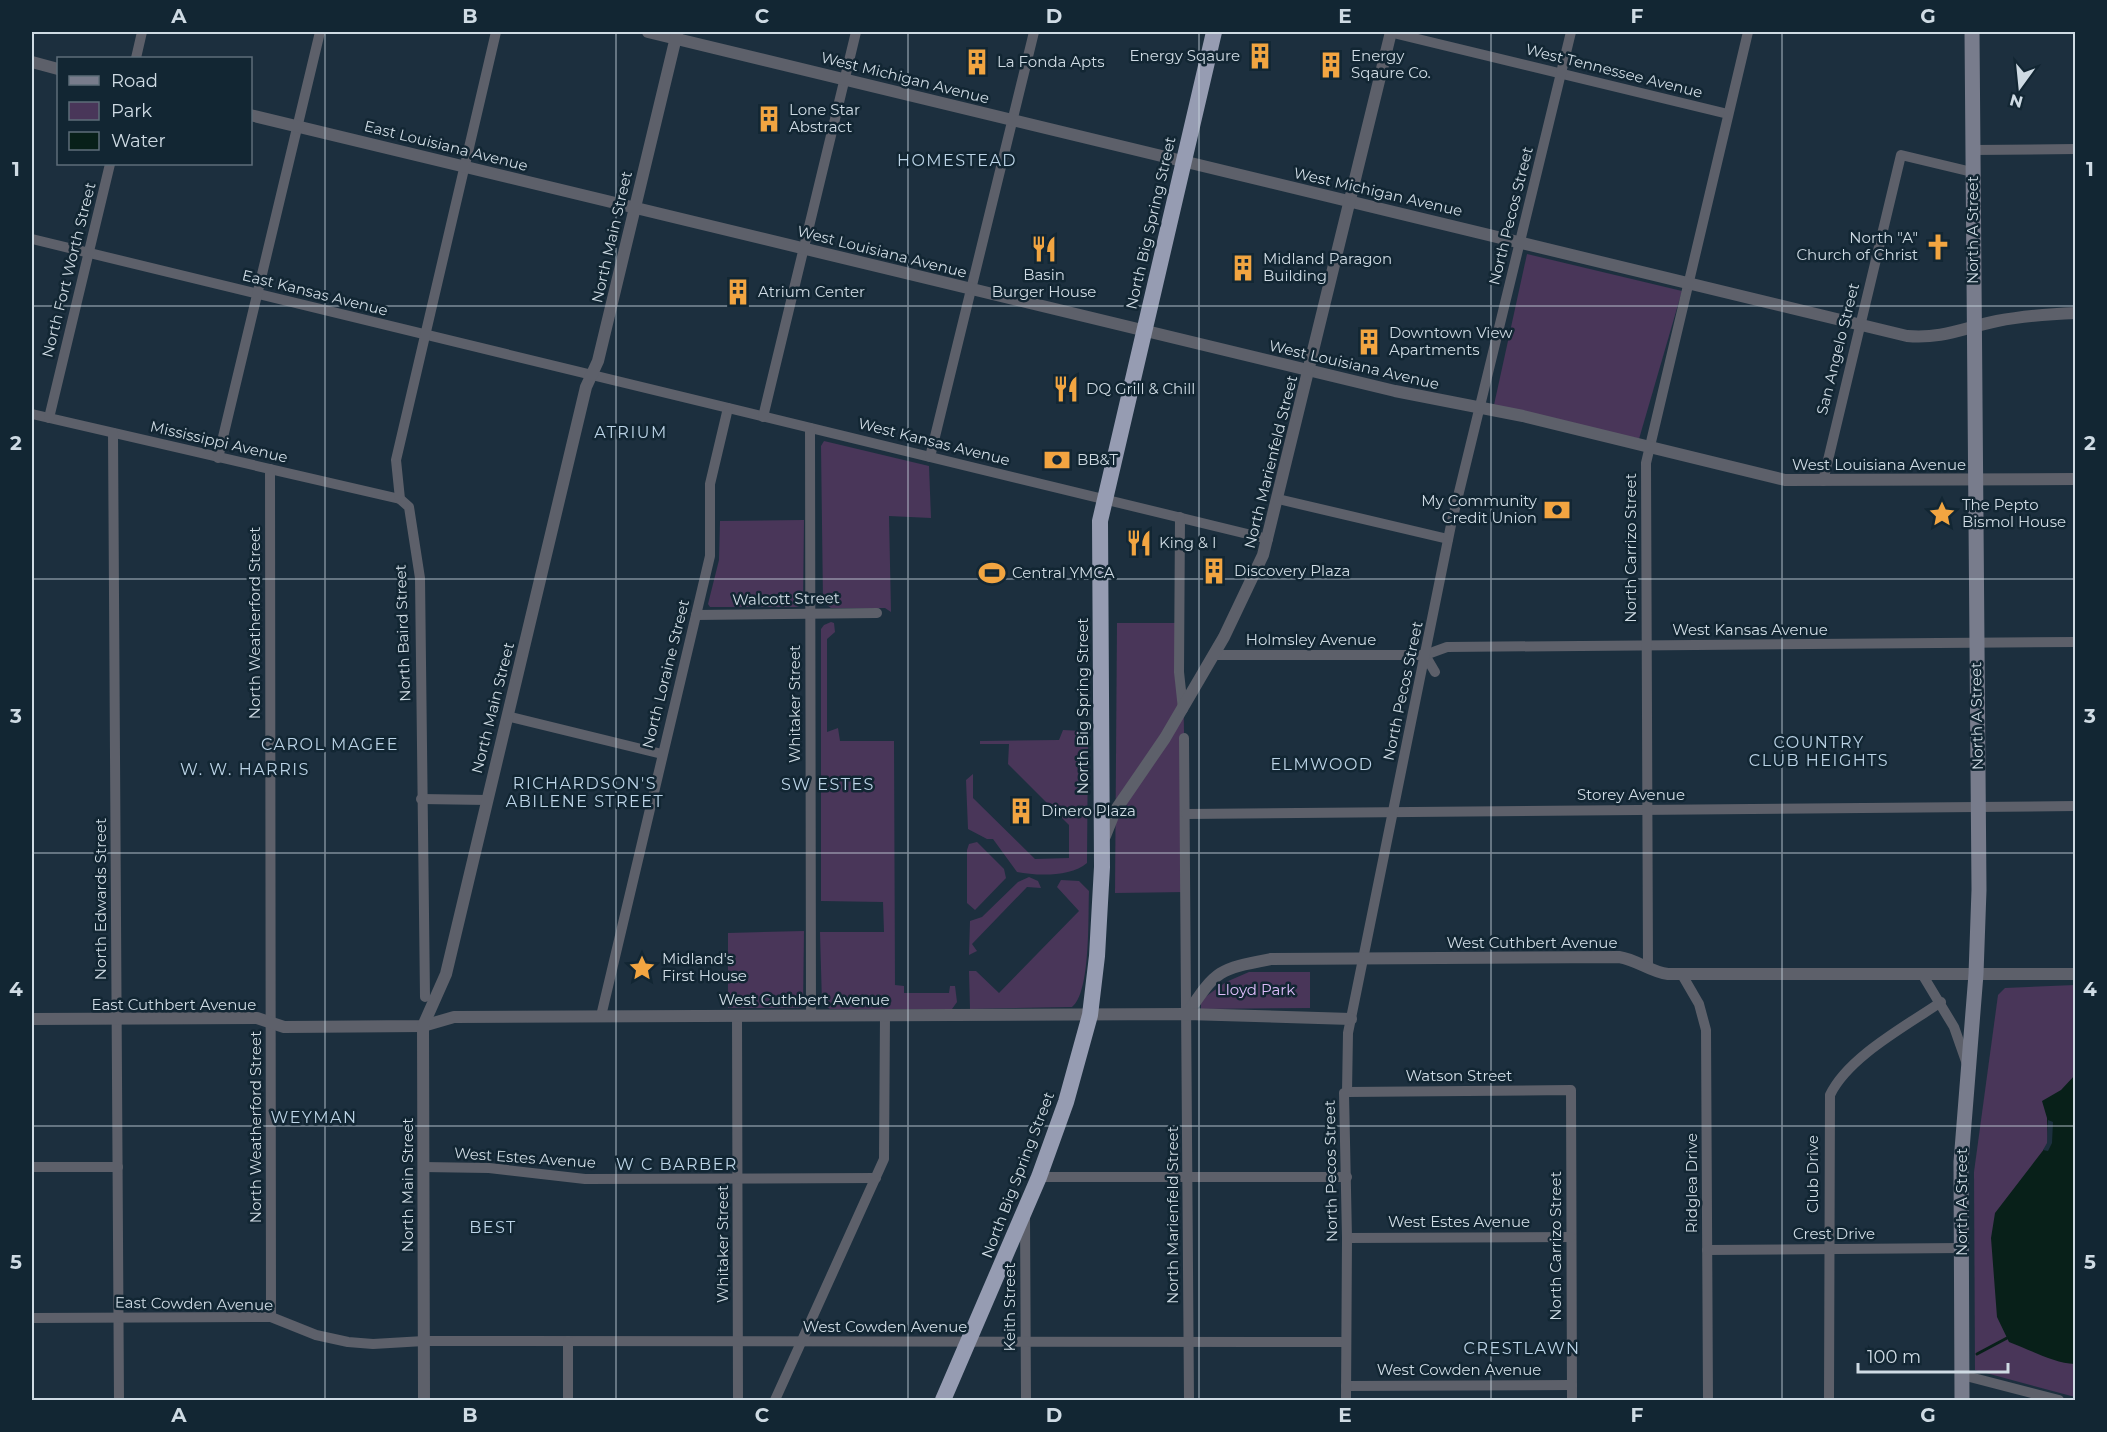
<svg xmlns="http://www.w3.org/2000/svg" width="2107" height="1432" font-family="Montserrat,sans-serif">
<rect width="100%" height="100%" fill="#1c2f3e"/>
<g fill="#493659">
<path d="M1527 254 1682 291 1639 439 1494 405Z"/>
<path d="M824 441 929 466 931 518 889 516 891 612 885 608H831L823 602 821 446Z"/>
<path d="M804 520 803 605 796 607H710L708 604 719 560 720 521Z"/>
<path d="M831 622 834 623 835 632 827 639V732L838 728 840 741H894L895 985 904 986V993H949L950 986H955L957 1002 952 1009H830L822 1004 820 932H884L883 902 821 901V629L824 625Z"/>
<path d="M1117 623H1182L1187 892 1115 893Z"/>
<path d="M1063 730 1082 731 1088 737 1087 863C1071 877 1037 876 1017 872L993 839H987L968 829 966 780 973 774V798L1035 859 1069 858V825L1008 764 1009 744H980V741L1059 740Z"/>
<path d="M977 842 1004 869 1006 878 975 910 967 903V850L969 844Z"/>
<path d="M1029 877 1038 881 1041 888 1027 887 972 944 977 951 969 955 970 921 982 917 1018 882Z"/>
<path d="M1061 880 1079 881 1089 891C1088 915 1091 993 1072 1007L970 1009 969 971H976L999 993 1079 911 1057 887Z"/>
<path d="M804 931 803 1006 800 1008H728V933Z"/>
<path d="M1249 972H1310V1008L1201 1009V1000L1226 982Z"/>
<path d="M2075 985V1397L1975 1370 1974 1172 1998 995 2005 988Z"/>
</g>
<path fill="#082019" d="M2075 1075V1364C2053 1363 2031 1350 2009 1342L1997 1317 1991 1238 1995 1213 2048 1144 2047 1118 2042 1101 2061 1090Z"/>
<path fill="#1c2f3e" d="M2048 1120 2053 1122 2052 1143 2048 1151 2043 1150 2047 1143Z"/>
<g fill="none" stroke-linecap="round" stroke-linejoin="round">
<path stroke="#082019" stroke-width="3" d="M1977 1354 2007 1338"/>
<g stroke="#5d606a" stroke-width="10">
<path d="M1389 32 1728 114"/>
<path d="M136 58 142 32"/>
<path d="M1973 150 2076 149"/>
<path d="M32 239 1268 539"/>
<path d="M32 414 400 499"/>
<path d="M763 417 856 32"/>
<path d="M49 418 110 164"/>
<path d="M810 428 811 1015"/>
<path d="M113 433 119 1400"/>
<path d="M930 457 1034 32"/>
<path d="M218 458 320 32"/>
<path d="M270 469 271 1317"/>
<path d="M1823 481 1901 155 1972 172"/>
<path d="M1278 499 1448 539"/>
<path d="M1180 517 1179 672 1183 709"/>
<path d="M696 615 877 613"/>
<path d="M1214 655H1425L1435 672"/>
<path d="M1425 655 1447 647 2076 642"/>
<path d="M507 716 662 754"/>
<path d="M1184 738 1189 1400"/>
<path d="M421 799 487 800"/>
<path d="M1186 814 2076 806"/>
<path d="M1648 968 1646 463 1748 32"/>
<path d="M1681 973 1699 1004 1706 1030 1708 1400"/>
<path d="M1922 974 1954 1027 1967 1064"/>
<path d="M425 997 420 578 409 507 400 499 396 460 496 32"/>
<path d="M601 1016 710 556V484L728 408"/>
<path d="M737 1016 738 1400"/>
<path d="M1347 1092 1571 1090 1572 1400"/>
<path d="M32 1167H118"/>
<path d="M423 1167 489 1168 585 1179 876 1178"/>
<path d="M1039 1177H1347"/>
<path d="M1025 1217 1026 1400"/>
<path d="M1347 1238 1571 1237"/>
<path d="M1707 1250 1961 1248"/>
<path d="M32 1318 271 1317 316 1335 348 1342 373 1344 424 1341 1346 1342"/>
<path d="M1962 1375 2059 1400"/>
<path d="M1346 1386 1572 1385"/>
<path d="M568 1400V1341"/>
<path d="M775 1400 884 1159 885 1015"/>
<path d="M1346 1400 1347 1238 1344 1093 1347 1092 1348 1033 1451 525 1571 32"/>
<path d="M1829 1400 1830 1095C1848 1057 1906 1026 1941 1002"/>
</g>
<g stroke="#5d606a" stroke-width="12">
<path d="M648 32 1907 336C1943 339 1963 328 1997 321 2023 316 2049 314 2076 313"/>
<path d="M32 62 58 69"/>
<path d="M250 115 1395 391 1523 416 1785 480 2076 479"/>
<path d="M1105 836 1115 811 1165 738 1224 637 1263 555 1391 32"/>
<path d="M1187 1014C1217 969 1219 969 1271 959L1619 957C1638 960 1650 972 1668 974H2076"/>
<path d="M32 1019 257 1018 284 1027 423 1026 454 1017 1187 1014 1351 1019"/>
<path d="M424 1400 423 1026 446 974 586 387 598 361 677 33"/>
</g>
<path stroke="#787c8c" stroke-width="15" d="M1962 1400 1961 1162 1976 974 1979 890 1972 32"/>
<path stroke="#969cb2" stroke-width="16" d="M943 1400 1039 1177 1066 1102 1090 1015 1097 956 1102 867 1100 521 1214 32"/>
</g>
<path fill="none" stroke="#cfdbe4" stroke-width="1.5" stroke-opacity="0.55" d="M325 32V1400M616 32V1400M908 32V1400M1199 32V1400M1491 32V1400M1782 32V1400M32 306H2076M32 579H2076M32 853H2076M32 1126H2076"/>
<defs>
<g id="building-bare" transform="scale(2.07)"><path d="M-4-6H4V6H1V3H-1V6H-4ZM-2.5-4.3h1.7v1.8h-1.7ZM.8-4.3h1.7v1.8H.8ZM-2.5-1h1.7V.8h-1.7ZM.8-1h1.7V.8H.8Z" fill="#f2a541" stroke="#122633" stroke-width="2.5" paint-order="stroke"/></g>
<g id="church-bare" transform="scale(2.07)"><path d="M-1.2-6h2.4v3.5h3.3v2.4h-3.3V6h-2.4V-.1h-3.3v-2.4h3.3Z" fill="#f2a541" stroke="#122633" stroke-width="2.5" paint-order="stroke"/></g>
<g id="restaurant-bare" transform="scale(2.07)"><path d="M-5-6h1v4h1v-4h1v4h1v-4h1v5L-1.5 .5V6h-2V.5L-5-1ZM5-6V6H3V1.5H1.5Q1.5-4 5-6Z" fill="#f2a541" stroke="#122633" stroke-width="2.5" paint-order="stroke"/></g>
<g id="bank-bare" transform="scale(2.07)"><path d="M-6-4H6V4H-6ZM0-2.3a2.3 2.3 0 1 0 0 4.6a2.3 2.3 0 1 0 0-4.6Z" fill="#f2a541" stroke="#122633" stroke-width="2.5" paint-order="stroke"/></g>
<g id="sight-bare" transform="scale(2.07)"><path d="M0-6L1.8-2.2L6-1.7L2.9 1.2L3.7 5.4L0 3.3L-3.7 5.4L-2.9 1.2L-6-1.7L-1.8-2.2Z" fill="#f2a541" stroke="#122633" stroke-width="2.5" paint-order="stroke"/></g>
<g id="stadium-bare" transform="scale(2.07)"><path d="M0-5a6.5 5 0 1 0 0 10a6.5 5 0 1 0 0-10ZM-3.5-1.8h7v3.6h-7Z" fill="#f2a541" stroke="#122633" stroke-width="2.5" paint-order="stroke"/></g>
</defs>
<g fill-rule="evenodd">
<use href="#building-bare" x="1260" y="56"/>
<use href="#building-bare" x="977" y="62"/>
<use href="#building-bare" x="1331" y="65"/>
<use href="#building-bare" x="769" y="119"/>
<use href="#church-bare" x="1938" y="247"/>
<use href="#restaurant-bare" x="1044" y="249"/>
<use href="#building-bare" x="1243" y="268"/>
<use href="#building-bare" x="738" y="292"/>
<use href="#building-bare" x="1369" y="342"/>
<use href="#restaurant-bare" x="1066" y="389"/>
<use href="#bank-bare" x="1057" y="460"/>
<use href="#bank-bare" x="1557" y="510"/>
<use href="#sight-bare" x="1942" y="514"/>
<use href="#restaurant-bare" x="1139" y="543"/>
<use href="#building-bare" x="1214" y="571"/>
<use href="#stadium-bare" x="992" y="573"/>
<use href="#building-bare" x="1021" y="811"/>
<use href="#sight-bare" x="642" y="968"/>
</g>
<g text-anchor="middle" stroke-width="5" stroke-linejoin="round" paint-order="stroke">
<g font-size="15" fill="#cfdbe4" stroke="#122633" text-anchor="start">
<text x="1240" y="61" text-anchor="end">Energy Sqaure</text>
<text x="1351" y="61">Energy<tspan x="1351" dy="17">Sqaure Co.</tspan></text>
<text x="997" y="67">La Fonda Apts</text>
<text x="789" y="115">Lone Star<tspan x="789" dy="17">Abstract</tspan></text>
<text x="1918" y="243" text-anchor="end">North "A"<tspan x="1918" dy="17">Church of Christ</tspan></text>
<text x="1263" y="264">Midland Paragon<tspan x="1263" dy="17">Building</tspan></text>
<text x="1044" y="280" text-anchor="middle">Basin<tspan x="1044" dy="17">Burger House</tspan></text>
<text x="758" y="297">Atrium Center</text>
<text x="1389" y="338">Downtown View<tspan x="1389" dy="17">Apartments</tspan></text>
<text x="1086" y="394">DQ Grill &amp; Chill</text>
<text x="1077" y="465">BB&amp;T</text>
<text x="1537" y="506" text-anchor="end">My Community<tspan x="1537" dy="17">Credit Union</tspan></text>
<text x="1962" y="510">The Pepto<tspan x="1962" dy="17">Bismol House</tspan></text>
<text x="1159" y="548">King &amp; I</text>
<text x="1234" y="576">Discovery Plaza</text>
<text x="1012" y="578">Central YMCA</text>
<text x="1041" y="816">Dinero Plaza</text>
<text x="662" y="964">Midland's<tspan x="662" dy="17">First House</tspan></text>
</g>
<g font-size="15" fill="#cfdbe4" stroke="#122633">
<text transform="translate(1614 71) rotate(14)" y="5">West Tennessee Avenue</text>
<text transform="translate(905 78) rotate(14)" y="5">West Michigan Avenue</text>
<text transform="translate(446 146) rotate(14)" y="5">East Louisiana Avenue</text>
<text transform="translate(1378 192) rotate(13)" y="5">West Michigan Avenue</text>
<text transform="translate(1511 216) rotate(-76)" y="5">North Pecos Street</text>
<text transform="translate(1151 223) rotate(-77)" y="5">North Big Spring Street</text>
<text transform="translate(1973 230) rotate(-90)" y="5">North A Street</text>
<text transform="translate(612 237) rotate(-77)" y="5">North Main Street</text>
<text transform="translate(882 252) rotate(14)" y="5">West Louisiana Avenue</text>
<text transform="translate(69 270) rotate(-76)" y="5">North Fort Worth Street</text>
<text transform="translate(315 293) rotate(14)" y="5">East Kansas Avenue</text>
<text transform="translate(1838 349) rotate(-76)" y="5">San Angelo Street</text>
<text transform="translate(1354 365) rotate(13)" y="5">West Louisiana Avenue</text>
<text transform="translate(219 442) rotate(13)" y="5">Mississippi Avenue</text>
<text transform="translate(934 442) rotate(14)" y="5">West Kansas Avenue</text>
<text transform="translate(1271 462) rotate(-76)" y="5">North Marienfeld Street</text>
<text x="1879" y="470">West Louisiana Avenue</text>
<text transform="translate(1631 548) rotate(-90)" y="5">North Carrizo Street</text>
<text transform="translate(786 599) rotate(-1)" y="5">Walcott Street</text>
<text transform="translate(255 623) rotate(-90)" y="5">North Weatherford Street</text>
<text x="1750" y="635">West Kansas Avenue</text>
<text transform="translate(403 633) rotate(-92)" y="5">North Baird Street</text>
<text x="1311" y="645">Holmsley Avenue</text>
<text transform="translate(666 674) rotate(-76)" y="5">North Loraine Street</text>
<text transform="translate(1403 691) rotate(-78)" y="5">North Pecos Street</text>
<text transform="translate(795 704) rotate(-90)" y="5">Whitaker Street</text>
<text transform="translate(1083 706) rotate(-90)" y="5">North Big Spring Street</text>
<text transform="translate(493 708) rotate(-76)" y="5">North Main Street</text>
<text transform="translate(1977 716) rotate(-91)" y="5">North A Street</text>
<text x="1631" y="800">Storey Avenue</text>
<text transform="translate(101 899) rotate(-90)" y="5">North Edwards Street</text>
<text x="1532" y="948">West Cuthbert Avenue</text>
<text x="804" y="1005">West Cuthbert Avenue</text>
<text x="174" y="1010">East Cuthbert Avenue</text>
<text x="1459" y="1081">Watson Street</text>
<text transform="translate(256 1127) rotate(-90)" y="5">North Weatherford Street</text>
<text transform="translate(525 1158) rotate(4)" y="5">West Estes Avenue</text>
<text transform="translate(1331 1171) rotate(-91)" y="5">North Pecos Street</text>
<text transform="translate(1813 1174) rotate(-90)" y="5">Club Drive</text>
<text transform="translate(1018 1175) rotate(-69)" y="5">North Big Spring Street</text>
<text transform="translate(1692 1183) rotate(-90)" y="5">Ridglea Drive</text>
<text transform="translate(408 1185) rotate(-90)" y="5">North Main Street</text>
<text transform="translate(1962 1202) rotate(-90)" y="5">North A Street</text>
<text transform="translate(1173 1215) rotate(-90)" y="5">North Marienfeld Street</text>
<text x="1459" y="1227">West Estes Avenue</text>
<text x="1834" y="1239">Crest Drive</text>
<text transform="translate(723 1244) rotate(-90)" y="5">Whitaker Street</text>
<text transform="translate(1556 1246) rotate(-90)" y="5">North Carrizo Street</text>
<text transform="translate(194 1304) rotate(1)" y="5">East Cowden Avenue</text>
<text transform="translate(1010 1307) rotate(-90)" y="5">Keith Street</text>
<text x="885" y="1332">West Cowden Avenue</text>
<text x="1459" y="1375">West Cowden Avenue</text>
</g>
<g font-size="15" fill="#debdfa" stroke="#122633">
<text x="1256" y="995">Lloyd Park</text>
</g>
<g font-size="16" letter-spacing="1.5" fill="#bcd4e7" stroke="#122633">
<text x="957" y="166">HOMESTEAD</text>
<text x="631" y="438">ATRIUM</text>
<text x="1819" y="748">COUNTRY<tspan x="1819" dy="18">CLUB HEIGHTS</tspan></text>
<text x="330" y="750">CAROL MAGEE</text>
<text x="1322" y="770">ELMWOOD</text>
<text x="245" y="775">W. W. HARRIS</text>
<text x="585" y="789">RICHARDSON'S<tspan x="585" dy="18">ABILENE STREET</tspan></text>
<text x="828" y="790">SW ESTES</text>
<text x="314" y="1123">WEYMAN</text>
<text x="677" y="1170">W C BARBER</text>
<text x="493" y="1233">BEST</text>
<text x="1522" y="1354">CRESTLAWN</text>
</g>
</g>
<rect width="2107" height="1432" fill="none" stroke="#122633" stroke-width="66"/>
<rect x="57" y="57" width="195" height="108" fill="#122633" stroke="#5e6e7a" stroke-width="1.5"/>
<rect x="69" y="76" width="30" height="9" fill="#787c8c" stroke="#5e6e7a" stroke-width="1.5"/>
<text x="111" y="87" font-size="18" fill="#cfdbe4">Road</text>
<rect x="69" y="102" width="30" height="18" fill="#493659" stroke="#5e6e7a" stroke-width="1.5"/>
<text x="111" y="117" font-size="18" fill="#cfdbe4">Park</text>
<rect x="69" y="132" width="30" height="18" fill="#082019" stroke="#5e6e7a" stroke-width="1.5"/>
<text x="111" y="147" font-size="18" fill="#cfdbe4">Water</text>
<g transform="translate(2020 87) rotate(195)" stroke="#122633" stroke-width="4.5" paint-order="stroke">
<path d="M0-4.5L10 22L0 15L-10 22Z" fill="#cfdbe4"/>
<text y="-9" font-size="16" font-weight="bold" text-anchor="middle" fill="#cfdbe4">N</text>
</g>
<path d="M1858 1363v9h150v-9" fill="none" stroke="#cfdbe4" stroke-width="3"/>
<text x="1867" y="1363" font-size="18" fill="#cfdbe4" stroke="#122633" stroke-width="4.5" paint-order="stroke">100 m</text>
<rect x="33" y="33" width="2041" height="1366" fill="none" stroke="#cfdbe4" stroke-width="2"/>
<g font-size="20" text-anchor="middle" font-weight="bold" fill="#cfdbe4">
<text x="179" y="23">A</text>
<text x="470" y="23">B</text>
<text x="762" y="23">C</text>
<text x="1054" y="23">D</text>
<text x="1345" y="23">E</text>
<text x="1637" y="23">F</text>
<text x="1928" y="23">G</text>
<text x="16" y="176">1</text>
<text x="2090" y="176">1</text>
<text x="16" y="450">2</text>
<text x="2090" y="450">2</text>
<text x="16" y="723">3</text>
<text x="2090" y="723">3</text>
<text x="16" y="996">4</text>
<text x="2090" y="996">4</text>
<text x="16" y="1269">5</text>
<text x="2090" y="1269">5</text>
<text x="179" y="1422">A</text>
<text x="470" y="1422">B</text>
<text x="762" y="1422">C</text>
<text x="1054" y="1422">D</text>
<text x="1345" y="1422">E</text>
<text x="1637" y="1422">F</text>
<text x="1928" y="1422">G</text>
</g>
</svg>
